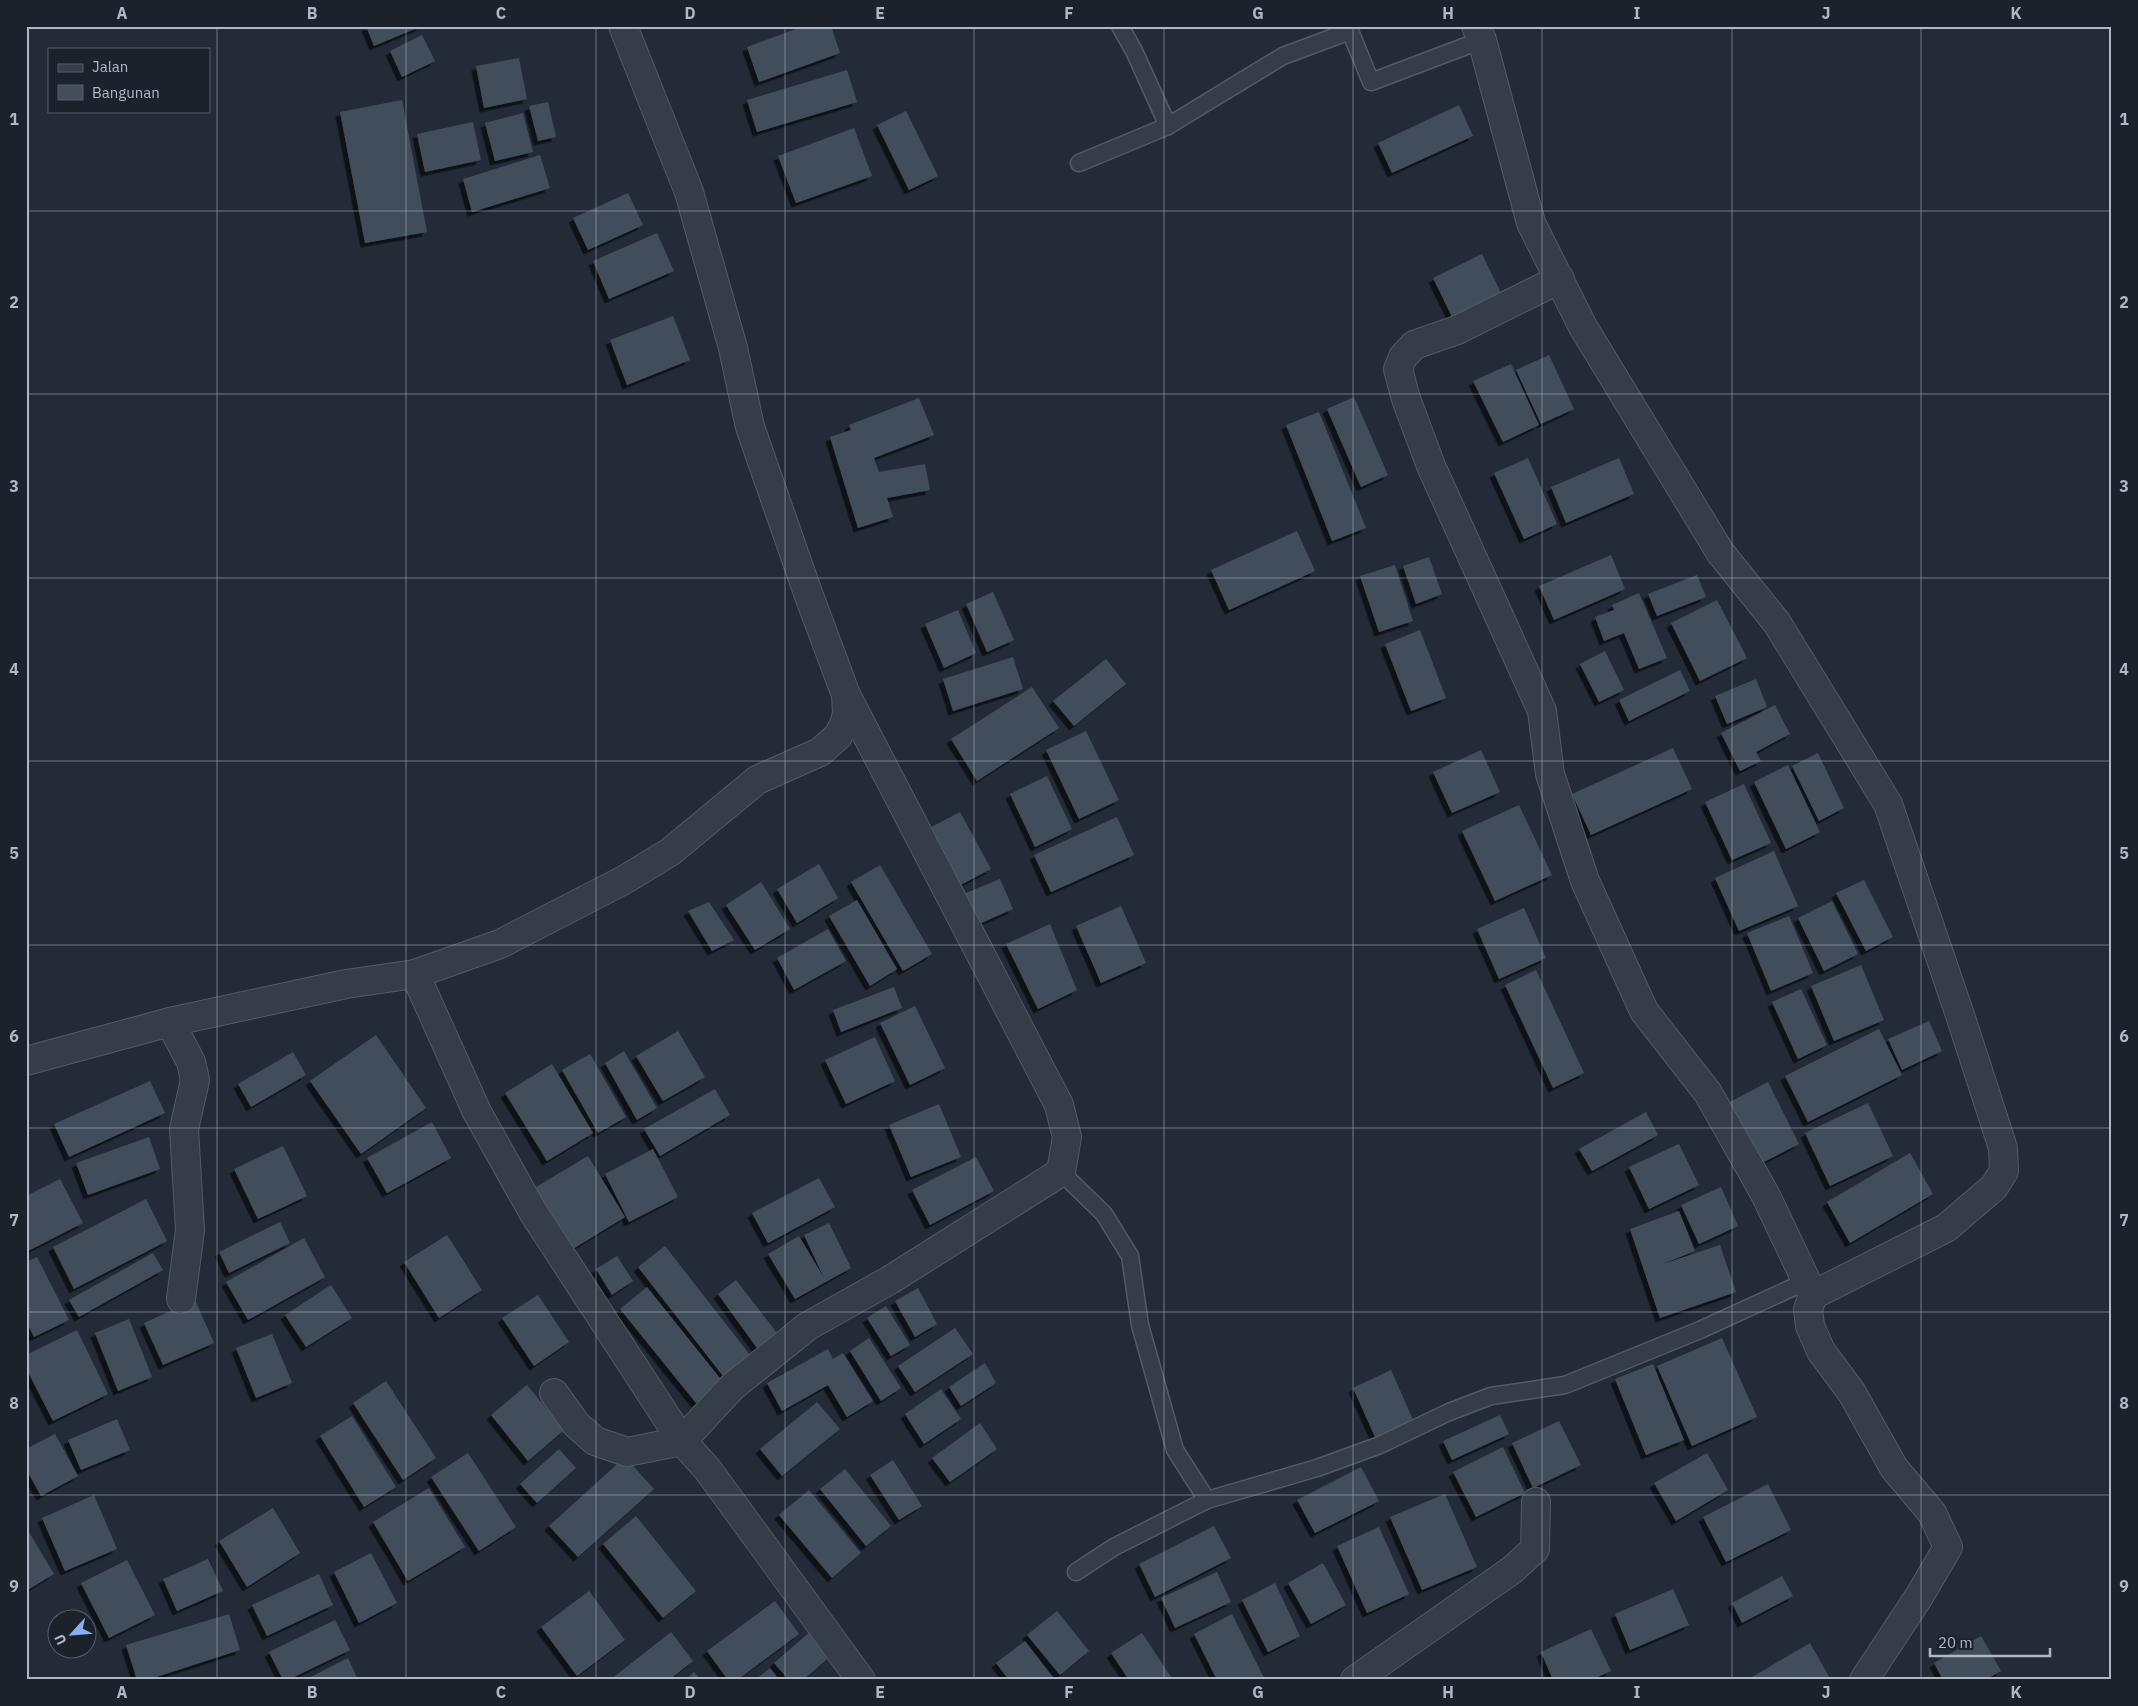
<svg xmlns="http://www.w3.org/2000/svg" width="2138" height="1706" viewBox="0 0 2138 1706" font-family="'IBM Plex Sans',sans-serif">
<defs>
<filter id="shadow"><feDropShadow dx="-4.5" dy="4.5" stdDeviation="0" flood-color="#0009"/></filter>
</defs>
<rect width="100%" height="100%" fill="#222b37"/>
<g fill="#434e5c" filter="url(#shadow)">
<polygon points="366,26 422,26 374,46"/>
<polygon points="804,26 831,26 840,53 759,82 747,47"/>
<polygon points="422,35 435,61 402,77 390,51"/>
<polygon points="519,58 527,99 484,108 476,66"/>
<polygon points="847,70 857,102 757,132 747,100"/>
<polygon points="402,100 427,232 365,243 340,112"/>
<polygon points="548,102 556,137 538,141 529,106"/>
<polygon points="1459,105 1473,136 1392,173 1378,143"/>
<polygon points="906,111 938,176 909,190 877,125"/>
<polygon points="523,113 533,152 495,161 485,123"/>
<polygon points="473,122 481,160 425,172 417,134"/>
<polygon points="854,128 872,176 796,203 778,156"/>
<polygon points="540,155 550,188 472,212 463,179"/>
<polygon points="628,193 643,225 588,250 573,218"/>
<polygon points="657,233 674,271 609,299 593,261"/>
<polygon points="1482,254 1506,303 1457,327 1433,278"/>
<polygon points="673,316 690,360 627,385 610,340"/>
<polygon points="1549,355 1574,409 1541,424 1516,370"/>
<polygon points="1511,364 1539,425 1503,442 1473,381"/>
<polygon points="1354,397 1388,475 1361,487 1327,409"/>
<polygon points="919,398 934,435 874,458 879,472 925,464 930,490 887,498 893,517 858,528 830,437 851,430 849,425"/>
<polygon points="1319,412 1366,528 1332,541 1286,425"/>
<polygon points="1528,458 1557,524 1524,539 1494,473"/>
<polygon points="1619,458 1634,494 1566,523 1551,487"/>
<polygon points="1297,531 1315,571 1229,610 1211,570"/>
<polygon points="1611,555 1625,589 1554,620 1539,586"/>
<polygon points="1429,557 1442,594 1416,604 1403,566"/>
<polygon points="1395,565 1413,621 1379,632 1360,576"/>
<polygon points="1697,575 1706,597 1657,616 1648,594"/>
<polygon points="993,592 1014,640 987,652 966,604"/>
<polygon points="1639,593 1667,658 1639,669 1624,633 1604,641 1595,617 1614,610 1612,605"/>
<polygon points="1717,600 1747,658 1700,681 1671,623"/>
<polygon points="958,610 976,653 944,668 925,624"/>
<polygon points="1420,630 1446,698 1411,711 1385,644"/>
<polygon points="1605,651 1624,690 1599,702 1580,664"/>
<polygon points="1013,657 1023,689 953,711 943,679"/>
<polygon points="1106,659 1126,684 1074,726 1053,701"/>
<polygon points="1680,670 1690,691 1629,721 1619,700"/>
<polygon points="1756,679 1767,707 1727,724 1715,696"/>
<polygon points="1032,687 1059,728 977,781 951,739"/>
<polygon points="1775,705 1790,734 1756,752 1761,761 1740,771 1721,733"/>
<polygon points="1086,731 1119,800 1079,819 1046,750"/>
<polygon points="1673,748 1692,789 1591,835 1572,794"/>
<polygon points="1481,750 1500,792 1452,813 1433,772"/>
<polygon points="1818,753 1844,808 1819,821 1792,766"/>
<polygon points="1788,765 1820,832 1786,849 1754,782"/>
<polygon points="1047,776 1072,829 1035,847 1010,794"/>
<polygon points="1744,784 1771,843 1732,860 1705,802"/>
<polygon points="1519,805 1552,875 1495,901 1462,831"/>
<polygon points="960,812 991,869 951,890 922,832"/>
<polygon points="1117,817 1134,855 1051,892 1034,855"/>
<polygon points="1774,851 1798,906 1739,931 1715,878"/>
<polygon points="819,864 838,898 797,923 777,889"/>
<polygon points="880,865 932,954 903,971 851,882"/>
<polygon points="1000,879 1013,909 970,928 956,897"/>
<polygon points="1864,880 1893,937 1866,951 1836,893"/>
<polygon points="761,882 790,929 755,950 726,905"/>
<polygon points="857,900 897,969 870,986 829,916"/>
<polygon points="1832,901 1858,954 1824,971 1798,918"/>
<polygon points="709,902 734,940 712,951 688,911"/>
<polygon points="1121,906 1146,963 1101,983 1076,926"/>
<polygon points="1524,908 1546,958 1499,979 1477,929"/>
<polygon points="1789,916 1813,973 1771,991 1747,933"/>
<polygon points="1050,924 1077,990 1038,1009 1006,944"/>
<polygon points="828,929 846,961 794,990 777,958"/>
<polygon points="1861,965 1884,1020 1834,1041 1811,986"/>
<polygon points="1536,970 1584,1073 1553,1088 1505,985"/>
<polygon points="894,987 902,1008 841,1032 833,1010"/>
<polygon points="1801,989 1827,1045 1798,1059 1772,1002"/>
<polygon points="915,1006 945,1068 910,1085 880,1023"/>
<polygon points="1929,1021 1942,1051 1902,1070 1888,1039"/>
<polygon points="1879,1029 1902,1075 1808,1122 1785,1076"/>
<polygon points="678,1031 705,1077 663,1101 636,1056"/>
<polygon points="376,1035 426,1108 361,1154 310,1081"/>
<polygon points="875,1037 895,1081 846,1104 825,1060"/>
<polygon points="624,1051 657,1108 637,1120 605,1063"/>
<polygon points="293,1052 306,1075 251,1107 238,1084"/>
<polygon points="590,1054 626,1117 598,1133 562,1070"/>
<polygon points="552,1064 593,1133 547,1161 505,1093"/>
<polygon points="150,1081 165,1113 69,1157 54,1124"/>
<polygon points="1768,1082 1799,1144 1760,1164 1728,1103"/>
<polygon points="715,1089 730,1115 660,1156 644,1129"/>
<polygon points="1868,1103 1893,1156 1830,1186 1805,1133"/>
<polygon points="939,1104 961,1157 911,1177 889,1125"/>
<polygon points="1646,1112 1658,1135 1592,1171 1579,1149"/>
<polygon points="432,1122 451,1158 387,1193 367,1158"/>
<polygon points="149,1137 160,1169 88,1195 76,1163"/>
<polygon points="1679,1144 1699,1185 1649,1209 1629,1167"/>
<polygon points="283,1146 307,1196 258,1219 234,1169"/>
<polygon points="653,1149 678,1197 629,1222 605,1174"/>
<polygon points="1910,1153 1933,1194 1850,1243 1827,1202"/>
<polygon points="588,1156 625,1217 568,1252 531,1190"/>
<polygon points="976,1157 994,1191 930,1225 912,1190"/>
<polygon points="819,1178 835,1207 768,1243 752,1213"/>
<polygon points="60,1179 83,1223 26,1252 26,1196"/>
<polygon points="1721,1187 1738,1226 1699,1244 1681,1205"/>
<polygon points="146,1199 167,1241 74,1289 53,1247"/>
<polygon points="1679,1211 1695,1251 1660,1265 1720,1245 1736,1292 1660,1318 1630,1229"/>
<polygon points="280,1222 290,1243 229,1273 219,1252"/>
<polygon points="829,1223 851,1268 795,1299 768,1254 799,1236 824,1278 804,1235"/>
<polygon points="447,1235 482,1290 439,1318 404,1262"/>
<polygon points="304,1238 325,1277 248,1320 226,1282"/>
<polygon points="665,1246 750,1355 723,1376 638,1267"/>
<polygon points="153,1253 163,1270 79,1317 69,1300"/>
<polygon points="617,1256 633,1281 612,1295 596,1269"/>
<polygon points="37,1257 69,1320 34,1337 26,1321 26,1262"/>
<polygon points="736,1280 777,1333 757,1348 718,1294"/>
<polygon points="331,1285 352,1318 306,1347 285,1315"/>
<polygon points="647,1287 723,1382 696,1403 620,1309"/>
<polygon points="918,1288 937,1324 915,1337 895,1301"/>
<polygon points="538,1295 569,1342 534,1366 502,1318"/>
<polygon points="195,1300 214,1343 163,1365 144,1323"/>
<polygon points="886,1306 910,1345 891,1356 867,1318"/>
<polygon points="129,1319 152,1377 118,1391 95,1333"/>
<polygon points="955,1328 973,1354 915,1392 898,1366"/>
<polygon points="77,1330 108,1394 53,1421 26,1368 26,1355"/>
<polygon points="272,1334 292,1383 256,1398 236,1348"/>
<polygon points="869,1338 901,1388 881,1401 850,1351"/>
<polygon points="1722,1338 1757,1417 1692,1446 1657,1366"/>
<polygon points="828,1349 833,1359 843,1353 873,1401 847,1417 828,1385 782,1411 767,1383"/>
<polygon points="985,1363 996,1383 961,1406 949,1387"/>
<polygon points="1653,1364 1684,1440 1646,1455 1615,1379"/>
<polygon points="1391,1370 1414,1422 1376,1439 1353,1388"/>
<polygon points="386,1381 436,1458 403,1480 353,1403"/>
<polygon points="527,1385 564,1430 528,1461 491,1415"/>
<polygon points="941,1389 961,1419 924,1444 905,1414"/>
<polygon points="817,1402 840,1429 782,1476 760,1449"/>
<polygon points="1500,1415 1509,1434 1452,1460 1443,1441"/>
<polygon points="352,1416 396,1487 364,1507 320,1436"/>
<polygon points="117,1419 130,1450 81,1470 68,1440"/>
<polygon points="1559,1421 1581,1465 1533,1488 1512,1443"/>
<polygon points="980,1423 997,1449 950,1482 932,1458"/>
<polygon points="55,1434 78,1476 41,1496 26,1469 26,1449"/>
<polygon points="1503,1447 1525,1493 1476,1517 1453,1472"/>
<polygon points="559,1449 576,1468 537,1503 520,1484"/>
<polygon points="468,1453 516,1527 479,1551 431,1477"/>
<polygon points="1707,1453 1728,1490 1676,1521 1654,1483"/>
<polygon points="625,1457 654,1489 578,1557 549,1526"/>
<polygon points="893,1460 922,1506 899,1520 870,1475"/>
<polygon points="1361,1467 1379,1501 1315,1533 1297,1500"/>
<polygon points="845,1469 891,1526 866,1546 820,1489"/>
<polygon points="1768,1484 1791,1530 1726,1562 1703,1517"/>
<polygon points="429,1488 465,1547 408,1581 373,1522"/>
<polygon points="809,1490 861,1553 832,1578 779,1515"/>
<polygon points="1445,1494 1477,1567 1422,1590 1390,1517"/>
<polygon points="94,1495 117,1549 65,1571 42,1518"/>
<polygon points="273,1508 300,1553 247,1587 219,1541"/>
<polygon points="636,1516 696,1591 663,1618 603,1544"/>
<polygon points="1214,1526 1231,1558 1155,1597 1139,1564"/>
<polygon points="26,1527 54,1574 26,1591"/>
<polygon points="1379,1527 1409,1594 1367,1613 1337,1546"/>
<polygon points="371,1553 397,1603 359,1623 334,1572"/>
<polygon points="208,1559 223,1591 177,1611 163,1579"/>
<polygon points="127,1560 155,1615 109,1638 81,1583"/>
<polygon points="1323,1563 1346,1605 1311,1624 1288,1583"/>
<polygon points="1217,1572 1231,1602 1175,1628 1161,1598"/>
<polygon points="319,1574 333,1605 267,1636 252,1605"/>
<polygon points="1782,1576 1793,1596 1742,1623 1732,1603"/>
<polygon points="1275,1583 1300,1636 1268,1652 1242,1600"/>
<polygon points="1673,1589 1689,1625 1630,1650 1615,1614"/>
<polygon points="589,1591 625,1640 577,1676 541,1627"/>
<polygon points="775,1601 799,1634 737,1680 728,1680 707,1651"/>
<polygon points="1057,1611 1089,1651 1060,1675 1027,1635"/>
<polygon points="229,1614 240,1650 147,1680 137,1680 126,1645"/>
<polygon points="1232,1614 1265,1680 1217,1680 1194,1634"/>
<polygon points="335,1620 350,1650 288,1680 283,1680 269,1652"/>
<polygon points="1591,1629 1611,1671 1591,1680 1553,1680 1541,1652"/>
<polygon points="811,1631 832,1655 803,1680 789,1680 774,1663"/>
<polygon points="671,1632 693,1661 669,1680 610,1680"/>
<polygon points="1142,1633 1173,1680 1129,1680 1111,1653"/>
<polygon points="1981,1636 2001,1671 1985,1680 1943,1680 1934,1663"/>
<polygon points="1025,1641 1055,1680 1009,1680 996,1663"/>
<polygon points="1810,1643 1831,1680 1747,1680"/>
<polygon points="348,1658 358,1680 305,1680"/>
<polygon points="770,1668 779,1680 755,1680"/>
<polygon points="694,1672 701,1680 685,1680"/>
</g>
<g fill="none" stroke-linecap="round" stroke-linejoin="round">
<g stroke="#535b65" stroke-width="19">
<g id="service">
<polyline points="1120,26 1134,51 1168,126"/>
<polyline points="1079,163 1168,126 1283,56 1350,31 1371,82 1482,40"/>
<polyline points="1061,1172 1104,1214 1130,1256 1140,1325 1175,1450 1207,1500"/>
<polyline points="1076,1572 1114,1547 1207,1500 1317,1468 1380,1445 1449,1412 1491,1396 1565,1385 1700,1330 1807,1281"/>
</g>
</g>
<g stroke="#535b65" stroke-width="30">
<g id="minor">
<polyline points="1476,26 1482,40 1531,223 1583,327 1720,552 1777,623 1888,804 1960,1015 2003,1148 2004,1171 1994,1187 1946,1228 1813,1295 1808,1309 1810,1326 1821,1351 1852,1393 1894,1468 1932,1513 1948,1547 1920,1595 1864,1680"/>
<polyline points="1560,279 1457,330 1414,345 1403,357 1398,369 1406,399 1431,466 1542,711 1550,774 1585,881 1644,1011 1708,1093 1766,1196 1813,1295"/>
<polyline points="415,974 477,1112 533,1212 682,1441 708,1470 861,1680"/>
<polyline points="170,1022 191,1062 195,1080 184,1129 190,1230 181,1299"/>
<polyline points="26,1061 170,1022 346,984 415,974 500,944 624,880 670,852 757,780 820,752 838,736 845,722 847,713 846,695 808,593 750,427 733,348 689,192 623,26"/>
<polyline points="554,1393 576,1424 595,1441 627,1452 682,1441 732,1387 808,1326 890,1280 1061,1172 1067,1137 1059,1105 846,695"/>
<polyline points="1355,1680 1512,1570 1535,1549 1536,1502"/>
</g>
</g>
<use href="#service" stroke="#353d48" stroke-width="16"/>
<use href="#minor" stroke="#353d48" stroke-width="28"/>
</g>
<path fill="none" stroke="#b0b8c4" stroke-width="1" stroke-opacity="0.55" d="M217 26V1680M406 26V1680M596 26V1680M785 26V1680M974 26V1680M1164 26V1680M1353 26V1680M1542 26V1680M1732 26V1680M1921 26V1680M26 211H2112M26 394H2112M26 578H2112M26 761H2112M26 945H2112M26 1128H2112M26 1312H2112M26 1495H2112"/>
<rect width="2138" height="1706" fill="none" stroke="#1b222c" stroke-width="55"/>
<rect x="48" y="48" width="162" height="65" fill="#1b222c" stroke="#575e69"/>
<rect x="58" y="64" width="25" height="8" fill="#353d48" stroke="#575e69"/>
<text x="92" y="72" font-size="15" fill="#b0b8c4">Jalan</text>
<rect x="58" y="85" width="25" height="15" fill="#434e5c" stroke="#575e69"/>
<text x="92" y="98" font-size="15" fill="#b0b8c4">Bangunan</text>
<g transform="translate(72 1634) rotate(244)"><circle r="24" fill="#1b222c" stroke="#575e69"/>
<path d="M0-4L9 19L0 12L-9 19Z" fill="#88b0f1"/>
<text y="-8" font-size="14" font-weight="bold" text-anchor="middle" fill="#b0b8c4">U</text>
</g>
<path d="M1930 1648v8h120v-8" fill="none" stroke="#b0b8c4" stroke-width="2.5"/>
<text x="1938" y="1648" font-size="15" fill="#b0b8c4" stroke="#1b222c" stroke-width="4" paint-order="stroke">20 m</text>
<rect x="28" y="28" width="2082" height="1650" fill="none" stroke="#b0b8c4" stroke-width="2"/>
<g font-size="16" text-anchor="middle" font-weight="bold" fill="#b0b8c4">
<text x="122" y="19">A</text>
<text x="312" y="19">B</text>
<text x="501" y="19">C</text>
<text x="690" y="19">D</text>
<text x="880" y="19">E</text>
<text x="1069" y="19">F</text>
<text x="1258" y="19">G</text>
<text x="1448" y="19">H</text>
<text x="1637" y="19">I</text>
<text x="1826" y="19">J</text>
<text x="2016" y="19">K</text>
<text x="14" y="125">1</text>
<text x="2124" y="125">1</text>
<text x="14" y="308">2</text>
<text x="2124" y="308">2</text>
<text x="14" y="492">3</text>
<text x="2124" y="492">3</text>
<text x="14" y="675">4</text>
<text x="2124" y="675">4</text>
<text x="14" y="859">5</text>
<text x="2124" y="859">5</text>
<text x="14" y="1042">6</text>
<text x="2124" y="1042">6</text>
<text x="14" y="1226">7</text>
<text x="2124" y="1226">7</text>
<text x="14" y="1409">8</text>
<text x="2124" y="1409">8</text>
<text x="14" y="1592">9</text>
<text x="2124" y="1592">9</text>
<text x="122" y="1698">A</text>
<text x="312" y="1698">B</text>
<text x="501" y="1698">C</text>
<text x="690" y="1698">D</text>
<text x="880" y="1698">E</text>
<text x="1069" y="1698">F</text>
<text x="1258" y="1698">G</text>
<text x="1448" y="1698">H</text>
<text x="1637" y="1698">I</text>
<text x="1826" y="1698">J</text>
<text x="2016" y="1698">K</text>
</g>
</svg>
